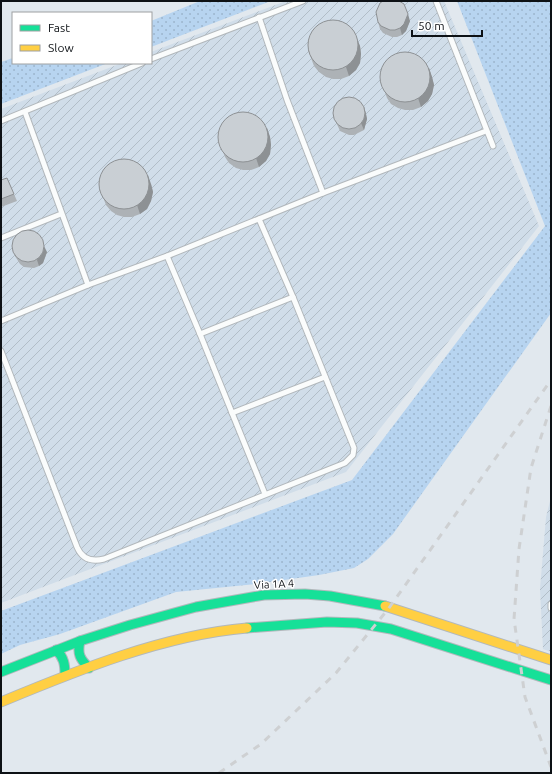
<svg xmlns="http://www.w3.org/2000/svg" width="552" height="774" viewBox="0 0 552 774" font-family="Ubuntu,sans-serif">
<defs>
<pattern id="industrial-furrows" width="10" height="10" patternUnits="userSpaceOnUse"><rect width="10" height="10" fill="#d0dde9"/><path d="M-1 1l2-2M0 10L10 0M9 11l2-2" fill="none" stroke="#b1bdc7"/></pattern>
<pattern id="grass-dots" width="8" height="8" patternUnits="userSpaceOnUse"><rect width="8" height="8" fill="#b7d4f0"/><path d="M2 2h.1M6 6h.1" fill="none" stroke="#9cb5cd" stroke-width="1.8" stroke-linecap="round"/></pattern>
</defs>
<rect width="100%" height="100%" fill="#e1e8ee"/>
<g fill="url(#industrial-furrows)">
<polygon points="286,1 444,1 539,226 346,472 1,603 1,109 122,63 151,63 151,52"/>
<polygon points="551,497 551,652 543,649 540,589 546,517"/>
</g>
<g fill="url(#grass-dots)">
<polygon points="200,1 271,1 151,47 151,21"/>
<polygon points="457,1 551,1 551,313 393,534 368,559 354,568 319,575 256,584 176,592 60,634 20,645 1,654 1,611 352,480 545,226"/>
<polygon points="13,58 13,63 108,63 1,104 1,62"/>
</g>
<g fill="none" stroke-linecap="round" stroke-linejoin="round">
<g stroke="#b2b8bc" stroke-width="7">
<g id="lane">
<polyline points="436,1 493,146"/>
<polyline points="259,17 287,100 323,193"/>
<polyline points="151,59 303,1"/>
<polyline points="25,112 88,285"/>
<polyline points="1,121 142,63"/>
<polyline points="1,238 61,214"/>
<polyline points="167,256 200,334 265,494"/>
<polyline points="1,321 88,285 167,256 323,193 486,131"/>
<polyline points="200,334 293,297"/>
<path d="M1 351 77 547C82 559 92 562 104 559L345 463 353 455 354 448 293 297 259 219"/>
<polyline points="232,413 325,377"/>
<polyline points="551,604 551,608"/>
</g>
</g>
<g stroke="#b2b8bc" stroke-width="11">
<g id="fast">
<polyline points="247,628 327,622 357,623 391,629 551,680"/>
<path d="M80 641C77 654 80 659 89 668"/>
<path d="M56 650C64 657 65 665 65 675"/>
<polyline points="1,672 80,641 130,625 196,607 264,595 305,594 330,596 385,606"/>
</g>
</g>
<g stroke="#b2b8bc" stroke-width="11">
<g id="slow">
<polyline points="385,606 551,660"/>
<path d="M1 702C78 670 164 635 247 628"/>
</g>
</g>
<use href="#lane" stroke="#fafcfc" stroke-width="5"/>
<use href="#fast" stroke="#16e098" stroke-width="9"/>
<use href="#slow" stroke="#ffcf43" stroke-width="9"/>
<g stroke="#ced0d2" stroke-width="3" stroke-dasharray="7 7" stroke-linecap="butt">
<polyline points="551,406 531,468 519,549 514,619 525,697 551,767"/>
<polyline points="219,773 261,744 336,673 389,608 551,380"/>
</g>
</g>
<g fill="#adb2b6">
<polygon points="410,21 406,31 402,35 397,37 392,37 383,33 380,29 378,22"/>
<polygon points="356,37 360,46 361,54 360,63 356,70 349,76 341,79 333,79 326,77 319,72 314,66 308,50"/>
<polygon points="429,68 432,77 434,85 432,94 428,101 421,107 413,110 405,110 398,108 391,104 387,98 381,81"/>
<polygon points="364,107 366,114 367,119 364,130 354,135 349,135 340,131 336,122 333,116"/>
<polygon points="267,128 270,137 271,145 270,154 266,161 259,167 251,170 243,170 236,168 229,163 225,157 219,141"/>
<polygon points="7,178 17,201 1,207 1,180"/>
<polygon points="151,184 153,192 151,201 147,209 140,214 132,217 124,217 117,215 111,211 106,205 100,189"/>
<polygon points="12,249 47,252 43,263 39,266 34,268 24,267 20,264 15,256"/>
</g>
<g fill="#8d9194">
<polygon points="408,14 410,21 406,31 402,35 400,28"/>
<polygon points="356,37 360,46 361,54 360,63 356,70 349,76 346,67"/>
<polygon points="429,68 432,77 434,85 432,94 428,101 421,107 418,98"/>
<polygon points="364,107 366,114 367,119 364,130 361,123"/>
<polygon points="267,128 270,137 271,145 270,154 266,161 259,167 256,158"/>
<polygon points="148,175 151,184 153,192 151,201 147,209 140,214 137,205"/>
<polygon points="44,246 47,252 43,263 39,266 37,260"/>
</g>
<g fill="#c9cfd4" stroke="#8d9194">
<polygon points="383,1 399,1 404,4 408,14 404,24 400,28 395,30 390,30 381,26 378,22 376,12 380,3"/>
<circle cx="333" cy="45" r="25"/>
<circle cx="405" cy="77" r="25"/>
<circle cx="349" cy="113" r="16"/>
<circle cx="243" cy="137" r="25"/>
<circle cx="124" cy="184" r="25"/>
<polygon points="7,178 14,194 1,199 1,180"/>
<circle cx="28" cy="246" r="16"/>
</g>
<g text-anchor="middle" stroke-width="3" stroke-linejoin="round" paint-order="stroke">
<g font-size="11" fill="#0d1115" stroke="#fff">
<text transform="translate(274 584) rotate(-3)" y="4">Via 1A 4</text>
</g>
</g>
<rect width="552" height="774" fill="none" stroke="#0d1115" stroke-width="4"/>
<rect x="12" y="12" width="140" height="52" fill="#ffffff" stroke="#9ea0a1"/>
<rect x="20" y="25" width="20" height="6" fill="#16e098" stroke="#9ea0a1"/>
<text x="48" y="32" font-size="12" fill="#0d1115">Fast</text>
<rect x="20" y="45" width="20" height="6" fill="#ffcf43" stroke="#9ea0a1"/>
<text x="48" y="52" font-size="12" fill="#0d1115">Slow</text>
<path d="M412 30v6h70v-6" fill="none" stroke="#0d1115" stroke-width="2"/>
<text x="418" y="30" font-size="12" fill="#0d1115" stroke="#ffffff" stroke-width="3" paint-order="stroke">50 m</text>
</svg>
